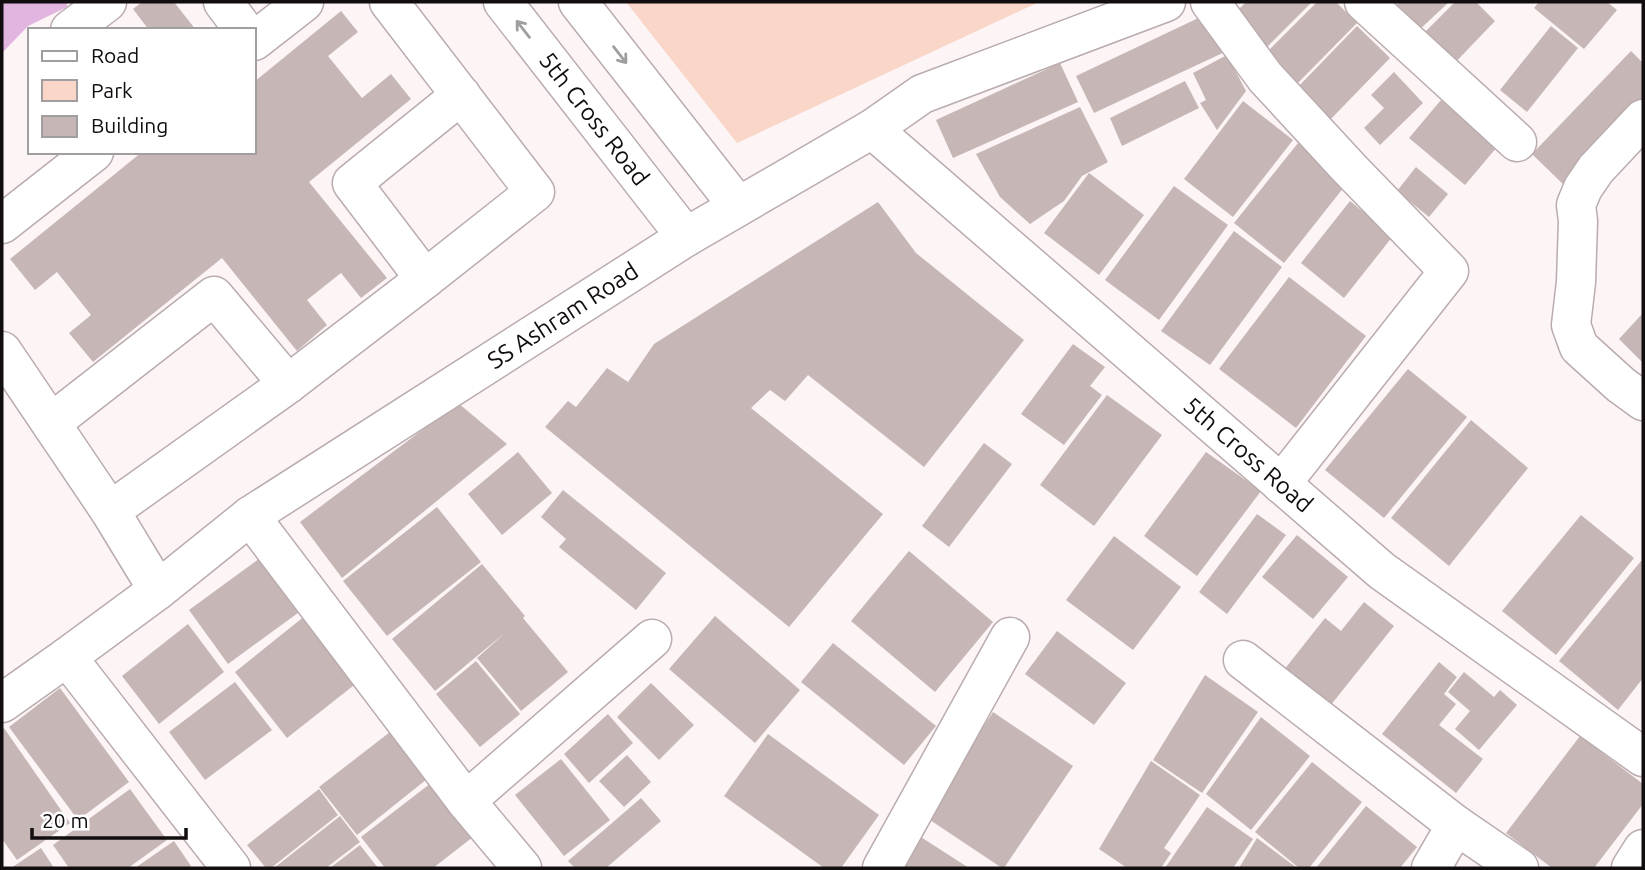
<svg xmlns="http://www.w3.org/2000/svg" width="1645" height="870" viewBox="0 0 1645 870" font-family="Ubuntu,sans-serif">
<rect width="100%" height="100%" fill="#fdf4f6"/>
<polygon fill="#f9d6c7" points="626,2 1039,2 737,143"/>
<polygon fill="#e2b4e0" points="2,2 67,2 67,7 28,26 3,52 2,52"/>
<g fill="#c6b7b6">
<polygon points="142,2 174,2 196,30 149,30 133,9"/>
<polygon points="1246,2 1312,2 1264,50 1231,17"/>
<polygon points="1317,2 1336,2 1357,23 1293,88 1262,57"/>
<polygon points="1400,2 1449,2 1417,32 1393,8"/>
<polygon points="1455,2 1476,2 1495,21 1448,70 1417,40"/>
<polygon points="1539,2 1607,2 1617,10 1584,49 1534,8"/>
<polygon points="341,11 358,32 328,56 362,98 391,74 411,99 309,182 387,278 361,298 341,273 307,300 327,325 297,351 222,258 93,362 69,333 91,315 57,272 35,290 10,259 142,152 254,152 254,82"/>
<polygon points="1209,13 1227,51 1094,113 1076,76"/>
<polygon points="1357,26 1390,58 1329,121 1296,89"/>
<polygon points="1551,26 1578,48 1527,112 1500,90"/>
<polygon points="1631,51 1643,63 1643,110 1567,188 1532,154"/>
<polygon points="1227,55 1246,91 1217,130 1200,103 1206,100 1193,73"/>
<polygon points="1060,63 1078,102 953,158 936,120"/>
<polygon points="1394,72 1423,103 1380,145 1364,128 1384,108 1371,95"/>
<polygon points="1185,81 1199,108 1122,146 1110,118"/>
<polygon points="1441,100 1497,147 1465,185 1409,138"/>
<polygon points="1243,101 1293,140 1233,217 1184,179"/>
<polygon points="1080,107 1108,162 1082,176 1064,201 1030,224 1000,197 976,154"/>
<polygon points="1298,143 1348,182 1284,263 1234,223"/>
<polygon points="1416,167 1448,194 1429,217 1397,191"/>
<polygon points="1089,173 1144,215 1099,275 1044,233"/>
<polygon points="1174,186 1228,225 1159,320 1105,280"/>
<polygon points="1350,201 1393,236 1344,298 1301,263"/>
<polygon points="878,202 916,253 1024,340 924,467 808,375 785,401 770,390 751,408 883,514 789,627 545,427 568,401 576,407 607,368 628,382 654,344"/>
<polygon points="1234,231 1282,267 1210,365 1161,331"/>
<polygon points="1289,277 1366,336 1296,428 1219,369"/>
<polygon points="1643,313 1643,363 1619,339"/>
<polygon points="1073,344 1105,367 1090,386 1102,395 1064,445 1021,414"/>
<polygon points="1408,369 1467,417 1384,518 1325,470"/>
<polygon points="1107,395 1162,435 1094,526 1040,485"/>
<polygon points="458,403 507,444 342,578 300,522"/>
<polygon points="1471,420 1528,468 1449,566 1391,518"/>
<polygon points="984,443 1012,464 949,547 922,526"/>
<polygon points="518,452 552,493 502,535 468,494"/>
<polygon points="1206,452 1261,491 1197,576 1144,536"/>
<polygon points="563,490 666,573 636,610 559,547 566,539 541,517"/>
<polygon points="437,507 481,562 387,636 343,581"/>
<polygon points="1257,514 1286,535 1227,614 1199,592"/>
<polygon points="1581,515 1634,558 1556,655 1502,611"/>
<polygon points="1297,535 1348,577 1313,619 1262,577"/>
<polygon points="1114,536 1181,587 1133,650 1066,600"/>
<polygon points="909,551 993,622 935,692 851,621"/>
<polygon points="263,556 302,610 228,664 189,610"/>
<polygon points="1641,561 1643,562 1643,678 1618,710 1559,661"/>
<polygon points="482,564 525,616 523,618 568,672 521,711 477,658 506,632 435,691 392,639"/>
<polygon points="1364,602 1394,626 1322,716 1276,680 1325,618 1341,631"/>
<polygon points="306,615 358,682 287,738 235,672"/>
<polygon points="715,616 800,690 755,743 669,669"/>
<polygon points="188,624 224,672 159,724 122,676"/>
<polygon points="1057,631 1126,683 1094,725 1025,674"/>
<polygon points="833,643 936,726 904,765 801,682"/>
<polygon points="476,661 520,714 480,747 436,694"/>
<polygon points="1439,662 1457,677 1444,694 1456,704 1439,725 1483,759 1456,793 1382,734"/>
<polygon points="1464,672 1494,697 1500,690 1517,705 1479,750 1455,729 1470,711 1448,692"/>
<polygon points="1205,675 1258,712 1202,793 1153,760"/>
<polygon points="235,682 272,730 205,780 169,732"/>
<polygon points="651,683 694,725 659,760 617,717"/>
<polygon points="60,688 129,782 78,820 9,727"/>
<polygon points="993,712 1073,766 1004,868 1002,868 924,816"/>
<polygon points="608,714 633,743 589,783 564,754"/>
<polygon points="1261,717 1310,756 1251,830 1206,794"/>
<polygon points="4,728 70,823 17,860 2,839 2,730"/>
<polygon points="390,732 427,779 357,835 319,787"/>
<polygon points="768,734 879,815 841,868 824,868 724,796"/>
<polygon points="1580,736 1643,784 1643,804 1594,868 1552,868 1506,833"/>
<polygon points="627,755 651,782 624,807 599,781"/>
<polygon points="561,759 610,820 564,856 515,795"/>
<polygon points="1151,761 1200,795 1164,848 1171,853 1161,868 1127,868 1099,849"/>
<polygon points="1312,762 1362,802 1309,868 1299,868 1255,832"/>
<polygon points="431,783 473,837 433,868 385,868 361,837"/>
<polygon points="130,789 167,840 128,868 69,868 53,845"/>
<polygon points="319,789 338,815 271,868 266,868 247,845"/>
<polygon points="641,798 661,821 606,868 575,868 568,861"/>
<polygon points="1366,806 1417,847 1400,868 1316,868"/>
<polygon points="1207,807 1253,839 1233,868 1165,868"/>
<polygon points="340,816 360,842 326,868 274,868"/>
<polygon points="913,832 969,868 889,868"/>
<polygon points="1257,838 1297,868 1239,868"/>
<polygon points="174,841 191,866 188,868 135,868"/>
<polygon points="360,845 378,868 330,868"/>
<polygon points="41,848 54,868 11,868"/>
</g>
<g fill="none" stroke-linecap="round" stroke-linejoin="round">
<g stroke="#baacae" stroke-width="41">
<g id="minor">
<polyline points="223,2 244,30"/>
<polyline points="503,2 686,237"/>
<polyline points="578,2 738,206"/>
<polyline points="1210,2 1265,77 1349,168 1449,271 1281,484"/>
<polyline points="1364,2 1517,142"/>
<polyline points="70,30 107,2"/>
<polyline points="254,41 304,2"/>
<polyline points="1643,119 1596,169 1583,188 1576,205 1578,221 1576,282 1571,325 1579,347 1621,385 1643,401"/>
<polyline points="872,129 1382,571 1643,757"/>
<polyline points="2,224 94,152"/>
<polyline points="425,279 352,183 461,95"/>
<polyline points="2,351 110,511 158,590"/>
<polyline points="51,423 214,296 288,384"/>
<polyline points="110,511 288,384 425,279 535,192 389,2"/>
<polyline points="250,516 466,801 522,868"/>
<polyline points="67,657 231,868"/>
<polyline points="1243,660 1456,825 1519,868"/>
<polyline points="2,703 67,657 158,590 250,516 686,237 872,129 922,94 1166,2"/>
<polyline points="466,801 652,639"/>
<polyline points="882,868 1010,637"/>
<polyline points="1431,868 1456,825"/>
<polyline points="1631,868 1643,849"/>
</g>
</g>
<use href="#minor" stroke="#fff" stroke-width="38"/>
</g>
<defs><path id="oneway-shaft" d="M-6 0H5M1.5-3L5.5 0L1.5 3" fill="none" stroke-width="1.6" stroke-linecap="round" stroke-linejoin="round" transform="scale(1.75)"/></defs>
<g stroke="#a09e9f">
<use href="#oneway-shaft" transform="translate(523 29) rotate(-128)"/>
<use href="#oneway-shaft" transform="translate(620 55) rotate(52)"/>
</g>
<g text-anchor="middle" stroke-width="6" stroke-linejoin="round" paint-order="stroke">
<g font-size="24" fill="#120d0e" stroke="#fff">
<text transform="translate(594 119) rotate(52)" y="8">5th Cross Road</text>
<text transform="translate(563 316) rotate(-33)" y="8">SS Ashram Road</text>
<text transform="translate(1248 455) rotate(41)" y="8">5th Cross Road</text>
</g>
</g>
<rect width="1645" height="870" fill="none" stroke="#120d0e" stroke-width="7"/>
<rect x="28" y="28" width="228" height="126" fill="#ffffff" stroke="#a09e9f" stroke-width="2"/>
<rect x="42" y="51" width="35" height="10" fill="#ffffff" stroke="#a09e9f" stroke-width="2"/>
<text x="91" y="63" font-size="21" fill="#120d0e">Road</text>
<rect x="42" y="80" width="35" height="21" fill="#f9d6c7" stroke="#a09e9f" stroke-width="2"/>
<text x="91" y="98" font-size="21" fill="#120d0e">Park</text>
<rect x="42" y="116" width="35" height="21" fill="#c6b7b6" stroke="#a09e9f" stroke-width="2"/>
<text x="91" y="133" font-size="21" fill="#120d0e">Building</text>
<path d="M32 828v10h154v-10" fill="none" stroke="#120d0e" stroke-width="3.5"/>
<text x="42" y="828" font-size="21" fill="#120d0e" stroke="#ffffff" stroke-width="5" paint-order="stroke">20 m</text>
</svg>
